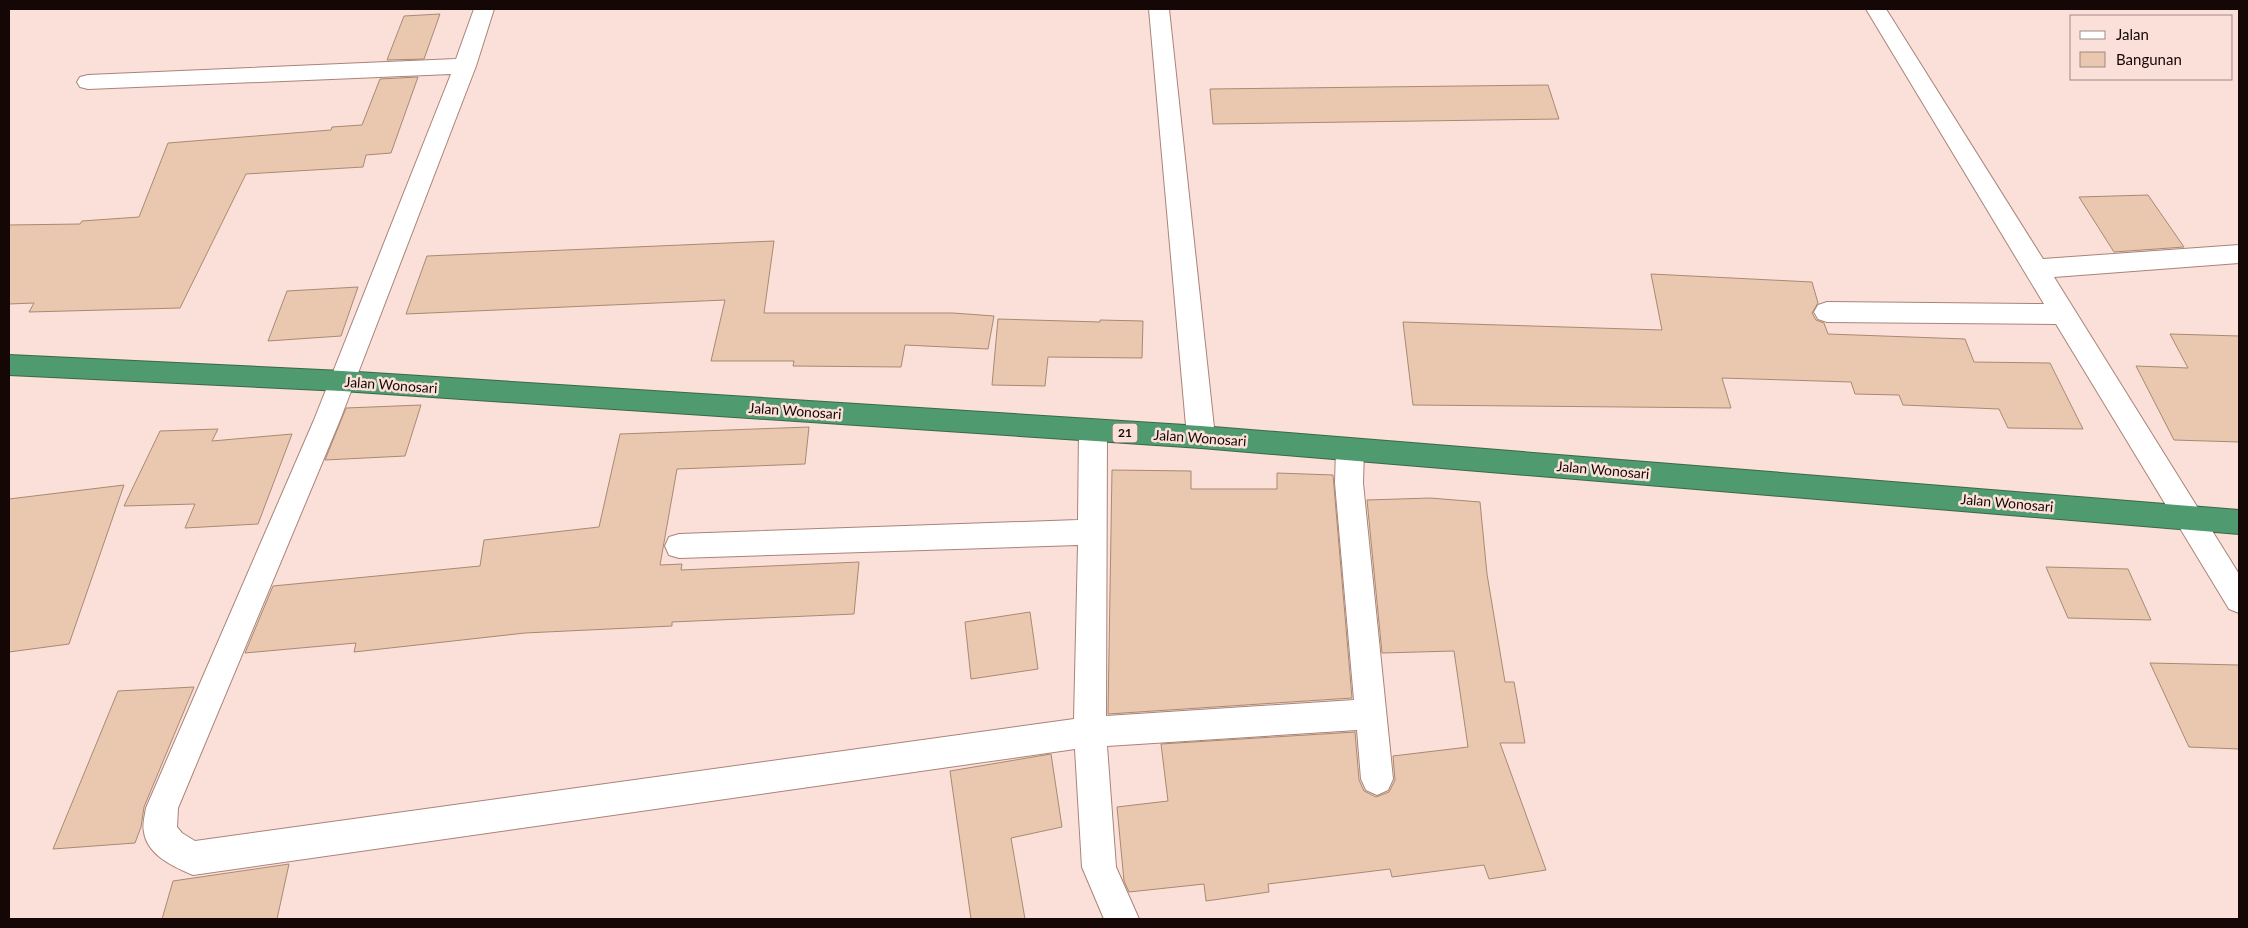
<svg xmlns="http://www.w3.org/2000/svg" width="2248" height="928" viewBox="0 0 2248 928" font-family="Lato,sans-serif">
<rect width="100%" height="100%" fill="#fae0d8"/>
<g fill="#eac8b0" stroke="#a98972">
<polygon points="440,14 424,59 387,60 404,16"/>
<polygon points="418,77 391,153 366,155 363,167 246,174 180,308 29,312 34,303 9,304 9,225 80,224 82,221 139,217 168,143 331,130 332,127 362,125 380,79"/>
<polygon points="1548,85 1559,119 1213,124 1210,89"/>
<polygon points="2148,195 2184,247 2114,252 2079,197"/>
<polygon points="774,241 764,313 953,313 994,316 988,349 905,345 901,367 793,366 794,361 711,361 725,300 406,314 427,256"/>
<polygon points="1651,274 1812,282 1818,303 1812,313 1816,320 1824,323 1828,334 1965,339 1974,362 2050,363 2083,429 2008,428 1999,409 1903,405 1899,395 1855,394 1851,382 1722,378 1731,408 1413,405 1403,322 1662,330"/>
<polygon points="358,287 341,336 268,341 287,291"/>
<polygon points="998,319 1100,322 1100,320 1143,321 1142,358 1048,357 1045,386 992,385"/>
<polygon points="2170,334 2239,336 2239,442 2174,440 2136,366 2188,368"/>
<polygon points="421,405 405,456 325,460 346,408"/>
<polygon points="809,427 805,464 677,469 660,565 682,564 681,570 859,562 854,614 672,622 672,626 525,633 354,652 356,643 245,653 273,586 480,566 484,540 599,527 620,434"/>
<polygon points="218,429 212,441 292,434 258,524 185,528 195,504 124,506 160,431"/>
<polygon points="1112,470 1191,471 1191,489 1277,489 1277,473 1333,475 1352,698 1108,714"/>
<polygon points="124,485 69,644 9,652 9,499"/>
<polygon points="1430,498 1480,502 1487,574 1505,682 1514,682 1525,743 1500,743 1546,870 1489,879 1484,865 1392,877 1390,869 1268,884 1269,892 1206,901 1204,884 1129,892 1124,881 1117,807 1168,801 1161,744 1355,732 1359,780 1364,791 1376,797 1389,792 1395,780 1393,756 1468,747 1454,651 1382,653 1367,500"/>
<polygon points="2046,567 2128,569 2151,620 2068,618"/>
<polygon points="1030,612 1038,669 971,679 965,622"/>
<polygon points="2150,663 2239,665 2239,749 2189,747"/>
<polygon points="194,687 144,807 141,827 135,843 53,849 118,691"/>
<polygon points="1051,754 1062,827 1011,838 1025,919 971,919 950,771"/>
<polygon points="289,864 277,919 162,919 173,881"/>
</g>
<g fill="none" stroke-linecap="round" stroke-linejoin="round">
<g stroke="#aa8378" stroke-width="2">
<g id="minor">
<path d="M474 9H494L476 66 340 420 178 808 177 827 182 833 195 841 1074 719 1078 545 679 558 669 555 665 546 669 537 679 534 1078 520 1079 431 1083 423 1093 420 1103 423 1107 431 1106 716 1354 700 1335 483 1336 449 1340 441 1350 438 1360 441 1364 449 1363 483 1393 779 1388 790 1377 795 1366 790 1361 779 1357 730 1107 746 1116 867 1139 919H1104L1082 867 1075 749 193 875C174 867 147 855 144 832 142 825 145 815 146 808L314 420 451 74 88 89 80 87 77 82 80 77 88 75 456 59Z"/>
<polygon points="1149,9 1169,9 1215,437 1211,445 1201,448 1191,445 1187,437"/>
<polygon points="1866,9 1886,9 2043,259 2239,245 2239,263 2054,277 2239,574 2239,613 2229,609 2056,324 1827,322 1818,319 1814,312 1818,305 1827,302 2044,304"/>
</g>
</g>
<g stroke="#3a674a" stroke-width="2">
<polygon id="highway" points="9,355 342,371 1201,426 2239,510 2239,534 1201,448 342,391 9,375"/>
</g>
<use href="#minor" fill="#fff" fill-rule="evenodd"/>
<use href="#highway" fill="#4f9b6f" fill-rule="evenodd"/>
</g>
<g text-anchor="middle" stroke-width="5" stroke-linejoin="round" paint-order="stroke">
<rect fill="#fae0d8" stroke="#594844" stroke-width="1" x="1112.5" y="423.5" width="25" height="19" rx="4"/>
<g font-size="12" font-weight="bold" fill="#140705">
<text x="1125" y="437">21</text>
</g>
<g font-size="14" fill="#140705" stroke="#fae0d8">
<text transform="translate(391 385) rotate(4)" y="5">Jalan Wonosari</text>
<text transform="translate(795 411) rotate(4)" y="5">Jalan Wonosari</text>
<text transform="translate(1200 438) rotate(4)" y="5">Jalan Wonosari</text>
<text transform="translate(1603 470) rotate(5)" y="5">Jalan Wonosari</text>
<text transform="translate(2007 503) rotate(5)" y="5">Jalan Wonosari</text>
</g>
</g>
<rect width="2248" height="928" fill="none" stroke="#140705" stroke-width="20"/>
<rect x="2070" y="15" width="162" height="65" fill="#fae0d8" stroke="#9e8984"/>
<rect x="2080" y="31" width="25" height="8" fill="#ffffff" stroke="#9e8984"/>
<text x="2116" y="40" font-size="15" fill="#140705">Jalan</text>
<rect x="2080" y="52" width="25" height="15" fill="#eac8b0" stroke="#9e8984"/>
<text x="2116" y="65" font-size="15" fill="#140705">Bangunan</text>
</svg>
